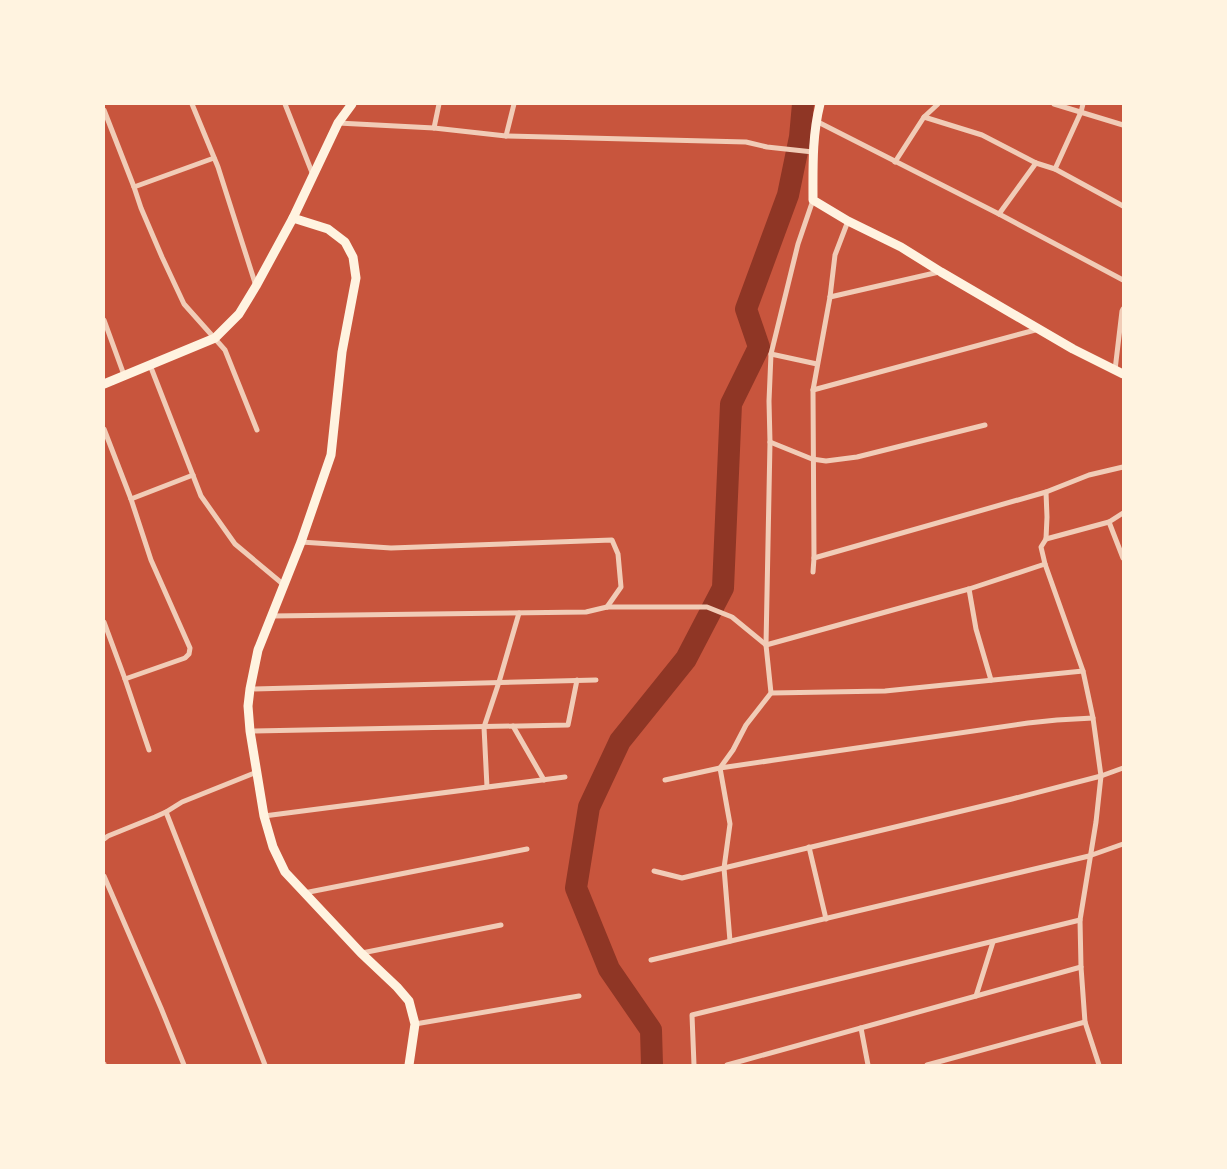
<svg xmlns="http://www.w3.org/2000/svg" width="1227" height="1169" viewBox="0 0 1227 1169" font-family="Karla,sans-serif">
<rect width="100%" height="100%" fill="#c8553d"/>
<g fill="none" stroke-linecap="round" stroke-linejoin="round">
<polyline stroke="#8f3625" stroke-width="22" points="652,1065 651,1030 609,969 576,888 589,807 620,741 686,659 723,588 731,404 759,347 746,309 788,195 800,137 803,104"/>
<g stroke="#f1ccb7" stroke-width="5">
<polyline points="192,104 218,167 256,286"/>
<polyline points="285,104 313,175"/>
<polyline points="1054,104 1123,125"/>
<polyline points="104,110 134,187 141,208 162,257 184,304 225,350 257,430"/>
<polyline points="924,117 982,135 1036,163 1055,169 1123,206"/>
<polyline points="816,121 999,214 1123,280"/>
<polyline points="338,123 434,128 506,136 746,142 767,147 813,152"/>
<polyline points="434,128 439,104"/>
<polyline points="506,136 514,104"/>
<polyline points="895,162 924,117 938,104"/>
<polyline points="1055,169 1081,112 1083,104"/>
<polyline points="134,187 214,158"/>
<polyline points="999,214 1036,163"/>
<polyline points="830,297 939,272"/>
<polyline points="104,320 124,375"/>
<polyline points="771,354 817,364"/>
<polyline points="150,365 201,496 235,544 284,585"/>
<polyline points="1115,370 1122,311 1123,309"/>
<polyline points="813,390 1039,329"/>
<polyline points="104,429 131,499 151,560 190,648 189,654 185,658 125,679"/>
<polyline points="770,442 812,459 826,461 857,457 985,425"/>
<polyline points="1046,492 1047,517 1046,539 1041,547 1045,564 1083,671 1093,718 1101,776 1096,822 1080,920 1081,967 1085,1022 1099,1065"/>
<polyline points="131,499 193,475"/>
<polyline points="1109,522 1123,558"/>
<polyline points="1046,539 1109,522 1123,513"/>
<polyline points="301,542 391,548 612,540 618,554 621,587 607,607"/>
<polyline points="814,558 1046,492 1089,475 1123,467"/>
<polyline points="813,572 814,558 813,390 830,297 835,255 848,221"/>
<polyline points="969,589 976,629 991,680"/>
<polyline points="271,616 586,612 607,607 707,607 732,617 766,645 969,589 1045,564"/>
<polyline points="104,622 125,679 149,750"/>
<polyline points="250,689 596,680"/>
<polyline points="771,693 885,691 1083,671"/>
<polyline points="513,726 544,780"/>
<polyline points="250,731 568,725 577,680"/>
<polyline points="665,780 720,768 1028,723 1057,720 1093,718"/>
<polyline points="487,787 484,727 499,682 519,613"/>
<polyline points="166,812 265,1065"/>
<polyline points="264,816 565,777"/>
<polyline points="104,839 108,836 155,817 166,812 182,802 257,772"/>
<polyline points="809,847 826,919"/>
<polyline points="654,871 682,878 1012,799 1101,776 1123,768"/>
<polyline points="104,876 161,1008 184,1065"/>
<polyline points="304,893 527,849"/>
<polyline points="730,941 724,868 730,824 720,768 733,750 746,725 771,693 766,645 770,442 769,401 771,354 798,244 813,200"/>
<polyline points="362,953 501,925"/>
<polyline points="651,960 1089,856 1123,844"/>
<polyline points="976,996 993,942"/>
<polyline points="415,1024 579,996"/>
<polyline points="861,1028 868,1065"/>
<polyline points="104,1064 104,1065"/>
<polyline points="694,1065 692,1015 1080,920"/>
<polyline points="727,1065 1081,967"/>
<polyline points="927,1065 1085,1022"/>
</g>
<g stroke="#fff3e0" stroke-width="9">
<path d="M820 104C812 136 813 167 813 200L848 221 901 247 941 272 1073 349 1123 374"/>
<polyline points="293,218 328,229 345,242 353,257 356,278 342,352 331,455 301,542 258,650 250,689 248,706 250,731 264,816 273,847 285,872 361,953 397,987 409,1001 415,1024 409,1065"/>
<polyline points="104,384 215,338 239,314 256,286 293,218 338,123 352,104"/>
</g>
</g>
<rect width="1227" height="1169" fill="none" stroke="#fff3e0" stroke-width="210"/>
</svg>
